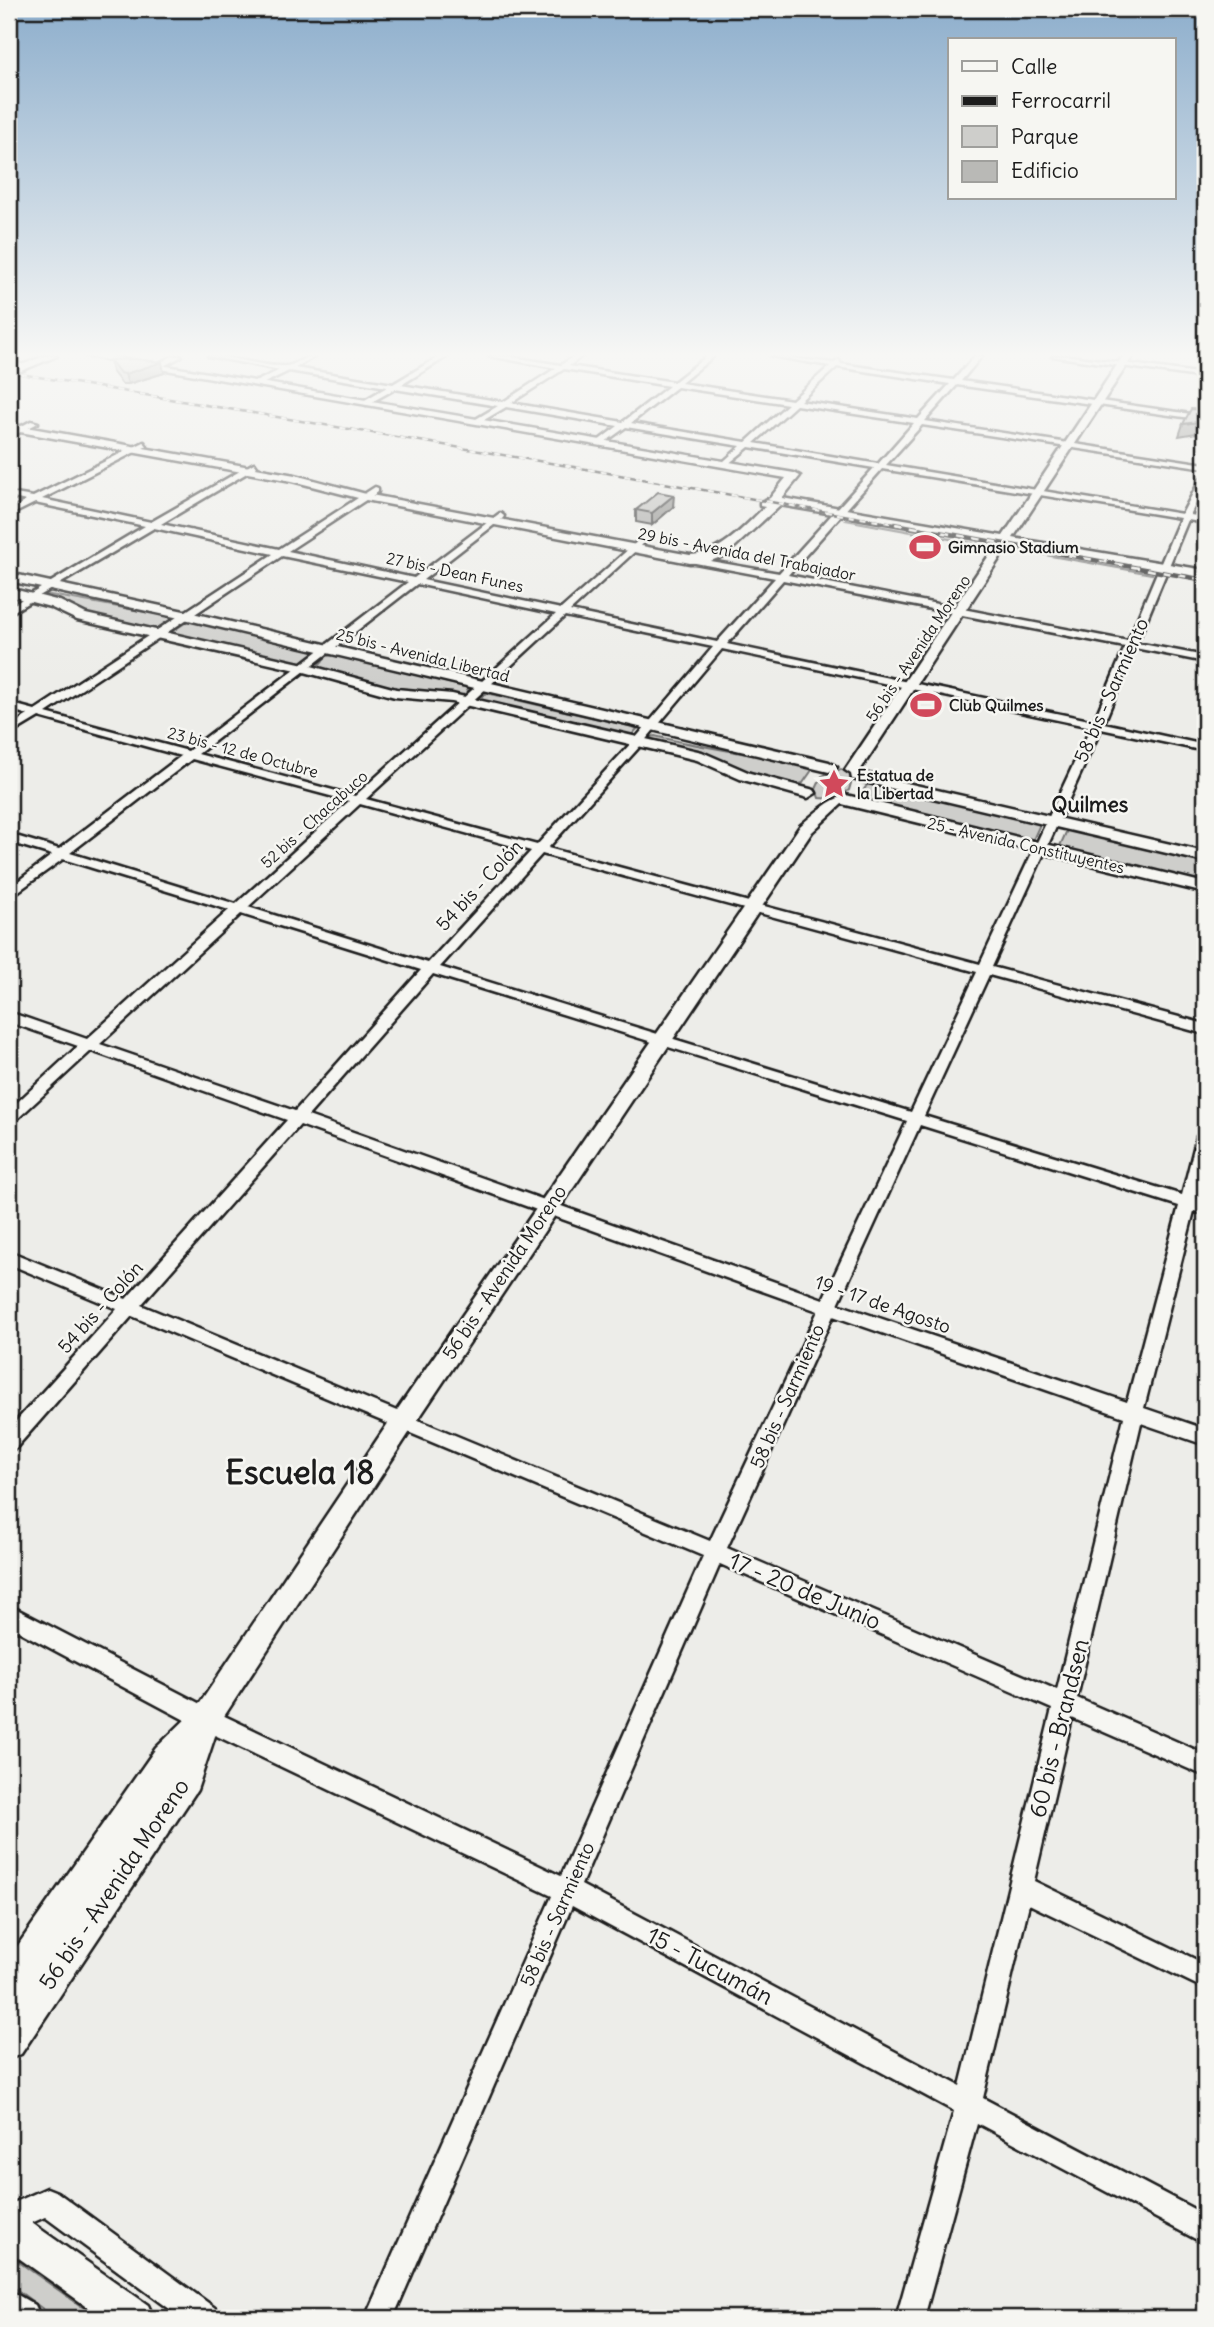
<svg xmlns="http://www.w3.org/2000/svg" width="1214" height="2327" viewBox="0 0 1214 2327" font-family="Delius,sans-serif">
<rect width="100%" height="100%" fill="#edede9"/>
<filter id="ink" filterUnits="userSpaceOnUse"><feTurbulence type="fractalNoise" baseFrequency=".0143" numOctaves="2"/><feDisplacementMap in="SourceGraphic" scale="14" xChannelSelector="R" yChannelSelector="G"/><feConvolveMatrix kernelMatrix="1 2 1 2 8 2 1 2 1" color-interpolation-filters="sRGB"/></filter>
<g filter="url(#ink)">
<g fill="#cececb" stroke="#757574" stroke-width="2">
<polygon points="851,515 980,538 976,544 846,520"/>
<polygon points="1016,544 1154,568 1152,574 1012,549"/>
<polygon points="45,594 169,616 171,620 160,628 150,629 88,616 69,606 45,598 43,595"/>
<polygon points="188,621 317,650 300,663 170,633"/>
<path d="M337 655 465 687 470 692C450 705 340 678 317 667L327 656Z"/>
<polygon points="486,693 638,728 631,736 478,700"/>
<path d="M655 736C704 748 754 754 804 765L812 770 803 783C782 791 725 760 702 753 686 748 670 745 653 741L649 737Z"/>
<polygon points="841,769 853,776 849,790 835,799 819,798 816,789 822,776"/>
<polygon points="869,782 1041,822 1032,842 857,800"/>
<polygon points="1068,828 1205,862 1205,884 1059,848"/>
<polygon points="9,2255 98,2318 55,2318 9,2284"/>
</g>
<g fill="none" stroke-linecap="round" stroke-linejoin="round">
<g stroke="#1c1c1c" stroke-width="5">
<g id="street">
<polygon points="173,356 182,356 158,369 151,367"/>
<path d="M208 356C233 356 260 367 285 366 295 366 304 356 315 356L295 368 393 384 440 356H448L401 385 503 402 556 368 489 356H506L561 365 574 356H582L569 366 674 382 707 356H714L681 383 792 400 830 366 771 356 834 363 839 360 841 364 954 380 975 356H982L961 381 1205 416V420L957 385 925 421 1205 464V468L922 425 886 465 1182 514 1201 478 1205 476V486L1190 515 1205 517V523L1188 520 1137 643 1205 656V662L1135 648 1104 723 1205 745V751L1101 729 992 967 1205 1024V1034L989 975 924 1116 1182 1195 1197 1136 1205 1131V1166L1197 1199 1205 1202V1214L1194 1211 1144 1408 1205 1429V1445L1141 1423 1077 1698 1205 1754V1776L1072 1718 1034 1881 1205 1964V1989L1029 1904 983 2098 1205 2215V2244L977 2123 924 2318H896L954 2111 572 1906 393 2318H365L552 1896 198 1727 9 1626V1605L214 1711 561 1876 703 1556 132 1316 16 1448 9 1450V1429L117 1309 9 1264V1251L126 1299 287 1120 91 1051 14 1122 9 1123V1110L78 1046 9 1022V1012L87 1039 229 910 63 859 9 898V888L52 855 9 842V834L59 849 181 756 39 717 9 735V727L28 715 9 709V703L35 710 273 554 154 528 9 614V607L145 526 35 503 9 516V510L26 501 9 497V493L33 497 144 442 147 446 42 499 151 522 254 463 257 467 161 524 279 549 375 487 378 488V492L288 551 414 578 500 513 504 516 503 518 423 580 561 609 640 539 643 540V544L570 611 717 642 775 578 690 562 687 561V557L779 573 874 468 749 447 727 465 724 461 741 446 626 427 601 445 598 441 618 426 506 407 479 423 476 419 498 406 395 389 366 405 363 401 387 387 289 371 258 386 255 382 280 370ZM837 367 950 384 918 419 800 401ZM564 369 669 386 623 422 511 403ZM677 387 788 404 746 442 631 423ZM796 405 914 423 878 464 754 443ZM882 469 1180 518 1128 641 788 575ZM282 556 408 582 188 751 46 713ZM783 580 1125 647 1094 721 727 644ZM417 584 556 614 355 796 198 754ZM565 616 713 647 634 740 537 845 366 799ZM722 649 1091 727 980 964 548 848 642 744ZM192 759 349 801 236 904 70 853ZM360 804 531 851 428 963 248 907ZM542 854 977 972 911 1112 440 967ZM241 914 421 970 295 1111 100 1044ZM433 974 907 1121 823 1299 308 1116ZM300 1125 818 1311 710 1541 141 1305ZM920 1125 1179 1206 1127 1402 838 1304ZM833 1316 1124 1417 1057 1690 727 1548ZM720 1564 1052 1709 960 2086 581 1885Z"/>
<polygon points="1052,356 1071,356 1205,374 1205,378"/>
<polygon points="9,362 27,365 28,367 24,369 9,366"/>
<polygon points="31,421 38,423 9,438 9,433"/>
<polygon points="47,2188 57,2192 215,2308 219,2318 182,2318 45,2217 9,2233 9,2205"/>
</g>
</g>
<g stroke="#1c1c1c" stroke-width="5">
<g id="secondary">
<polygon points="44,356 57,356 9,376 9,370"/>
<path d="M86 356H108L794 473 800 476 782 498 1003 536 1123 356H1133L1013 538 1205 570V578L1009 544 859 772 1205 852V862L852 779 851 774 845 770 998 542 780 505 726 555 708 562 690 563 366 500 292 481 9 430V424L295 475 366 494 690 555C722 554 742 528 765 507L760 506V502L770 498 786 478Z"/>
<polygon points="9,573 184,611 829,762 837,767 829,772 184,619 9,581"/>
<polygon points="9,588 60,601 86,614 304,664 396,689 452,694 702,752 750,773 814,790 816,793 808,798 740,779 697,760 452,702 395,697 301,671 77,620 50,607 9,596"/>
<path d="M846 795 1205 883V893L842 804 812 832 411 1430 219 1724 197 1790 21 2054 9 2059V2013L19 1998 9 2002V1958L156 1748 196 1709 393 1416 800 826C816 812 829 800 846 795Z"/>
<polygon points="9,2211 22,2216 148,2305 154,2318 103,2318 9,2251"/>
<polygon points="9,2290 35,2305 41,2318 9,2318"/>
</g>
</g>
<use href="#street" fill="#f6f6f2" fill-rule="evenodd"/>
<use href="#secondary" fill="#f6f6f2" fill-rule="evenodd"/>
<g stroke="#1c1c1c" stroke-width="2.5">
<polyline id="rail-far1" points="9,372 586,469 905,526"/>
</g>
<g stroke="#1c1c1c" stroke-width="4.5">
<polyline id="rail" points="895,524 1205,580"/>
</g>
<use href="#rail-far1" stroke="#f6f6f2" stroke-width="2" stroke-dasharray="6" stroke-linecap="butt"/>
<use href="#rail" stroke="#f6f6f2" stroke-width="2.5" stroke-dasharray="8" stroke-linecap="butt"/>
</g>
<g fill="#9f9f9d" stroke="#1c1c1c" stroke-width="2">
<polygon points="110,360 164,373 128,384 122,384 112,371"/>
<polygon points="673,507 652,525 636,522 636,510"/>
</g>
<g fill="#82827f" stroke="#1c1c1c" stroke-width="2">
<polygon points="162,362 164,373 128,384 125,374"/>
<polygon points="1205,421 1205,425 1202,432 1179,436 1183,424"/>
<polygon points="674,495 673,507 652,525 652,513"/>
</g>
<g fill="#b9b9b6" stroke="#1c1c1c" stroke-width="2">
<polygon points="134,359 162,362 125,374 120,373 110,360"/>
<polygon points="1191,409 1205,410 1205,421 1183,424"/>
<polygon points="658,492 674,495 652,513 636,510"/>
</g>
</g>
<linearGradient id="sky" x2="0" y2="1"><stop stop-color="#8daecc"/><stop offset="0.52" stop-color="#f7f7f5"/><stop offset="1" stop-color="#f7f7f5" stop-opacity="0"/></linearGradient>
<rect width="1214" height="682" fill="url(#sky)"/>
<defs>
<g id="stadium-bare" transform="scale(2.415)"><path d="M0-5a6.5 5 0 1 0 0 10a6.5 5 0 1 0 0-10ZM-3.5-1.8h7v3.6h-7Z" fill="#d1495b" stroke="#f6f6f2" stroke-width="2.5" paint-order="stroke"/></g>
<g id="sight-bare" transform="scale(2.415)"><path d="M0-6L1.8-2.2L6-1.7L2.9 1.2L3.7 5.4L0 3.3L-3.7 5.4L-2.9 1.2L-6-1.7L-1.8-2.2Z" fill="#d1495b" stroke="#f6f6f2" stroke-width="2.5" paint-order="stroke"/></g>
</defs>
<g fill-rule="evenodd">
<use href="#stadium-bare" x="925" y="547"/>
<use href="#stadium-bare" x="926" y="705"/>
<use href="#sight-bare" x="834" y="784"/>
</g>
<g text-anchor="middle" stroke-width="5" stroke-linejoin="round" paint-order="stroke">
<g font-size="16" font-weight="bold" fill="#1c1c1c" stroke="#f6f6f2" text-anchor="start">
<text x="948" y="553">Gimnasio Stadium</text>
<text x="949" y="711">Club Quilmes</text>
<text x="857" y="781">Estatua de<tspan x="857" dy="18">la Libertad</tspan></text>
</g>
<g font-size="16" fill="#1c1c1c" stroke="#f6f6f2">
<text transform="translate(747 554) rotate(11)" y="6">29 bis - Avenida del Trabajador</text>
<text transform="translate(455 572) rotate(12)" y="6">27 bis - Dean Funes</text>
<text transform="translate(918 648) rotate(-56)" y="6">56 bis - Avenida Moreno</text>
<text transform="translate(423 655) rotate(14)" y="6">25 bis - Avenida Libertad</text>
<text transform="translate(243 752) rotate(15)" y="6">23 bis - 12 de Octubre</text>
<text transform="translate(314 819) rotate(-42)" y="6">52 bis - Chacabuco</text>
<text transform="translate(1026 845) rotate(13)" y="6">25 - Avenida Constituyentes</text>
</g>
<g font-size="19" fill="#1c1c1c" stroke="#f6f6f2">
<text transform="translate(1111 690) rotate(-66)" y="7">58 bis - Sarmiento</text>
<text transform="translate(479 885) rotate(-47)" y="7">54 bis - Colón</text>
<text transform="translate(504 1272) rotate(-56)" y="7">56 bis - Avenida Moreno</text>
<text transform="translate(883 1304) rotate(19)" y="7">19 - 17 de Agosto</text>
<text transform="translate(100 1307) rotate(-48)" y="7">54 bis - Colón</text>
<text transform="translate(787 1396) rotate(-66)" y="7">58 bis - Sarmiento</text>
<text transform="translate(557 1914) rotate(-66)" y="7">58 bis - Sarmiento</text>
</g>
<g font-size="21" font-weight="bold" fill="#1c1c1c" stroke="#f6f6f2">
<text x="1090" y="812">Quilmes</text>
</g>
<g font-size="23" fill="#1c1c1c" stroke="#f6f6f2">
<text transform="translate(805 1591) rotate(23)" y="8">17 - 20 de Junio</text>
<text transform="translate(1059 1728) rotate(-76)" y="8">60 bis - Brandsen</text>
<text transform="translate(114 1884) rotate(-56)" y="8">56 bis - Avenida Moreno</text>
<text transform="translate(710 1966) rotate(28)" y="8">15 - Tucumán</text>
</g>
<g font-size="32" font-weight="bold" fill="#1c1c1c" stroke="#f6f6f2">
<text x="300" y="1484">Escuela 18</text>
</g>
</g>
<rect width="1214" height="2327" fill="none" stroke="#f6f6f2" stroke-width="35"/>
<rect x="18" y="18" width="1179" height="2292" fill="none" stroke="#1c1c1c" stroke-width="2.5" filter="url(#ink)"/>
<rect x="948" y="38" width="228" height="161" fill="#f6f6f2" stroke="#9f9f9c" stroke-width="2"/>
<rect x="962" y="61" width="35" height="10" fill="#f6f6f2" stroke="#9f9f9c" stroke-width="2"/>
<text x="1011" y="74" font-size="21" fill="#1c1c1c">Calle</text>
<rect x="962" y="96" width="35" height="10" fill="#1c1c1c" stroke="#9f9f9c" stroke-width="2"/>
<text x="1011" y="108" font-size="21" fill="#1c1c1c">Ferrocarril</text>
<rect x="962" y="126" width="35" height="21" fill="#cececb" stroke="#9f9f9c" stroke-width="2"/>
<text x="1011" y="144" font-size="21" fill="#1c1c1c">Parque</text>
<rect x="962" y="161" width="35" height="21" fill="#b9b9b6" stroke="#9f9f9c" stroke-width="2"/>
<text x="1011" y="178" font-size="21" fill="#1c1c1c">Edificio</text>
</svg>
